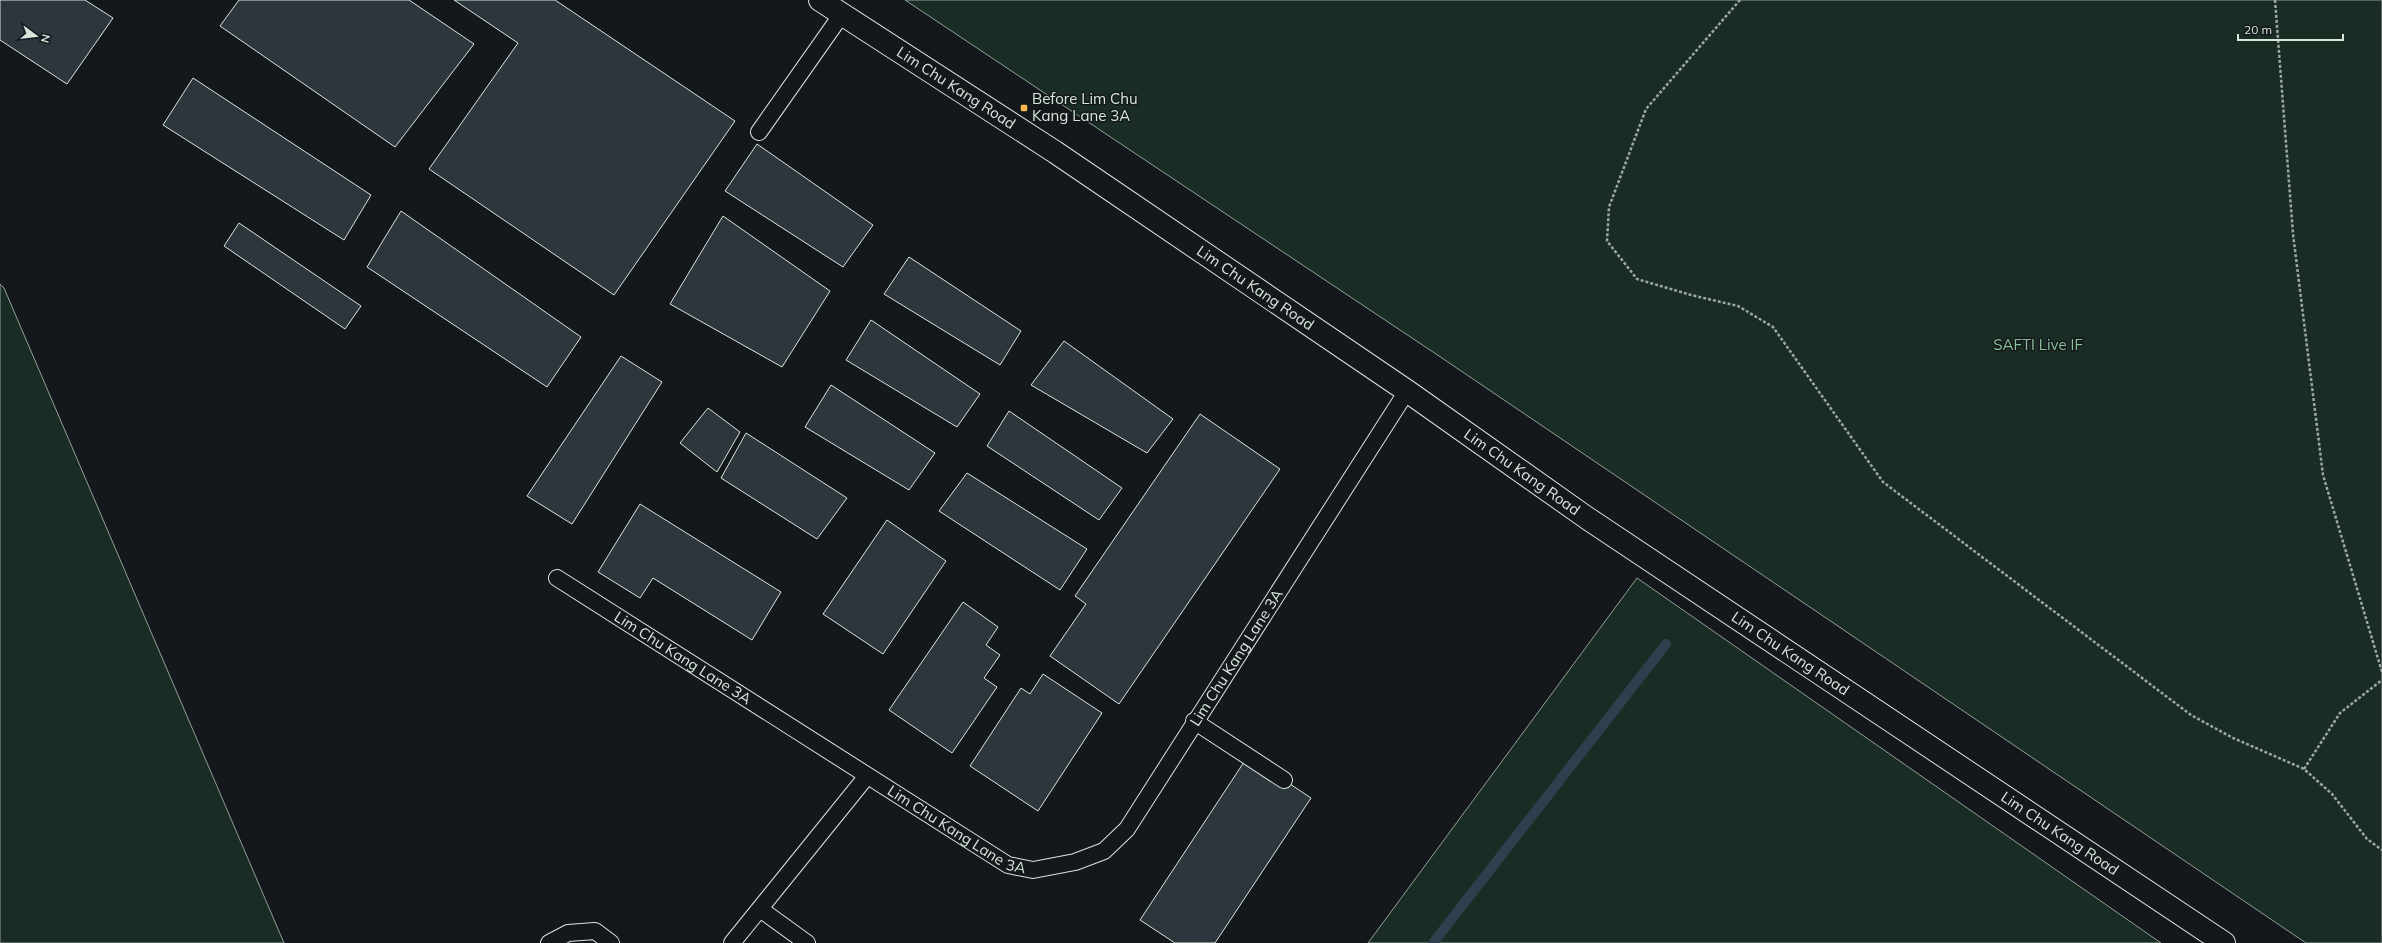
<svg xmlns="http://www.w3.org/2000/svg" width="2382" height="943" viewBox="0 0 2382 943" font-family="Mulish,sans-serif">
<rect width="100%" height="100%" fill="#14181c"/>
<g fill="#1a2d24" stroke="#939e99">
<polygon points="905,0 2382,0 2382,943 2306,943 1442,358"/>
<polygon points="0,284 4,288 284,943 0,943"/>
<polygon points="1637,578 2161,943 1368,943"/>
</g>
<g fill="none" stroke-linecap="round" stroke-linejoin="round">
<polyline stroke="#2f3f4d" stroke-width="10" points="1433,943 1666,644"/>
</g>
<g fill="#2c363c" stroke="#d8e6dc">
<polygon points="0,0 85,0 113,18 67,84 0,40"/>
<polygon points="239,0 409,0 474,44 395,147 220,26"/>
<polygon points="454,0 555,0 735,121 614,295 429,169 518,43"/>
<polygon points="193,78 371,195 344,240 163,125"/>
<polygon points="757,144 873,225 843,267 725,191"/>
<polygon points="401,211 581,337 547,387 367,267"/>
<polygon points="723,216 830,291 782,367 670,304"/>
<polygon points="239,223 361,306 345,329 224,246"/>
<polygon points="909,257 1021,331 1000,365 884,294"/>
<polygon points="871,320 980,394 957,427 846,360"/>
<polygon points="1064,341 1173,419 1147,453 1031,385"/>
<polygon points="621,356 662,382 572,524 527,496"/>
<polygon points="831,385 935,453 909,490 805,427"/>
<polygon points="708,408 740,432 717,472 680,443"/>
<polygon points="1009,411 1122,488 1099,520 987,446"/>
<polygon points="1200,414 1280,469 1119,704 1050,656 1086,604 1075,596"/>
<polygon points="746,433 847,498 817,539 721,478"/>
<polygon points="967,473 1087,549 1060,590 939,511"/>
<polygon points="640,504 781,592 752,640 653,578 640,598 598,572"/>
<polygon points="887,520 946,561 883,654 823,614"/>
<polygon points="963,602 998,627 986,645 1000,655 984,678 997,687 952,753 889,710"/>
<polygon points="1043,674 1102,713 1038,811 970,766 1021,688 1030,694"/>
<polygon points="1248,756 1311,798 1215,943 1175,943 1140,920"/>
</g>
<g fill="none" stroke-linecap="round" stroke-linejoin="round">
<g stroke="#d8e6dc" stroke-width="18">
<g id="service">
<polyline points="759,132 842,14"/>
<path id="s1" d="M557 578 1008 865 1033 870 1075 862 1104 851 1127 829 1407 391"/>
<polyline points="1194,721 1284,780"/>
<polyline points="760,909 807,943"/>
<polyline points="549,943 568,933 595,931 611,943"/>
<polyline points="732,943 867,776"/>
</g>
</g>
<g stroke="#d8e6dc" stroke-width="24">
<g id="secondary">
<path id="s2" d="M820 0 1055 152 1407 391 1587 518 2224 943"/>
</g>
</g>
<g stroke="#9da8a2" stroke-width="2.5" stroke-dasharray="3 2" stroke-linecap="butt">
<polyline points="1740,0 1646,109 1609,207 1607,241 1637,279 1691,295 1738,306 1773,327 1883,482 2191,715 2233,738 2304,769 2332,794 2367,839 2382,850"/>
<polyline points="2275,0 2293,234 2323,475 2382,672"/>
<polyline points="2304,769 2340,713 2382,680"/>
</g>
<use href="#service" stroke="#14181c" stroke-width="16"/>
<use href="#secondary" stroke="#14181c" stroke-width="22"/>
</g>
<rect fill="#ffb74d" stroke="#14181c" stroke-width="1.5" x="1020" y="104" width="8" height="8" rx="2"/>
<g text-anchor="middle" stroke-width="3" stroke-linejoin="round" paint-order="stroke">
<g font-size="15" fill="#d8e6dc" stroke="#14181c">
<text dy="5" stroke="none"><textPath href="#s2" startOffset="162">Lim Chu Kang Road</textPath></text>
<text dy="5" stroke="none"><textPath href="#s2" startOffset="522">Lim Chu Kang Road</textPath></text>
<text dy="5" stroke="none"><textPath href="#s2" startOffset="846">Lim Chu Kang Road</textPath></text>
<text dy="5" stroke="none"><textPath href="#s2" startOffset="1170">Lim Chu Kang Road</textPath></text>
<text dy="5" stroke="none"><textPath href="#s1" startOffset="869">Lim Chu Kang Lane 3A</textPath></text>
<text dy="5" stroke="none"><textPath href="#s1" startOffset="149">Lim Chu Kang Lane 3A</textPath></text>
<text dy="5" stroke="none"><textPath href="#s1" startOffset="473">Lim Chu Kang Lane 3A</textPath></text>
<text dy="5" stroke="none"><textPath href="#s2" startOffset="1494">Lim Chu Kang Road</textPath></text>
</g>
<g font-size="15" fill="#d8e6dc" stroke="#14181c" text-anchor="start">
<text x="1032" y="104">Before Lim Chu<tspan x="1032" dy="17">Kang Lane 3A</tspan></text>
</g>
<g font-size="15" fill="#8ac095" stroke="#14181c">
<text x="2038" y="350">SAFTI Live IF</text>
</g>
</g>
<g transform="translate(36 36) rotate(105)" stroke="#14181c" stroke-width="3" paint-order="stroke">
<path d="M0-3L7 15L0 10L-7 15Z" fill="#d8e6dc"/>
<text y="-6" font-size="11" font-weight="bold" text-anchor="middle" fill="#d8e6dc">N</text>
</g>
<path d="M2238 34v6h105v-6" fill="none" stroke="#d8e6dc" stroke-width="2"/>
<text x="2244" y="34" font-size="12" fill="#d8e6dc" stroke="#14181c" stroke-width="3" paint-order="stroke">20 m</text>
</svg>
